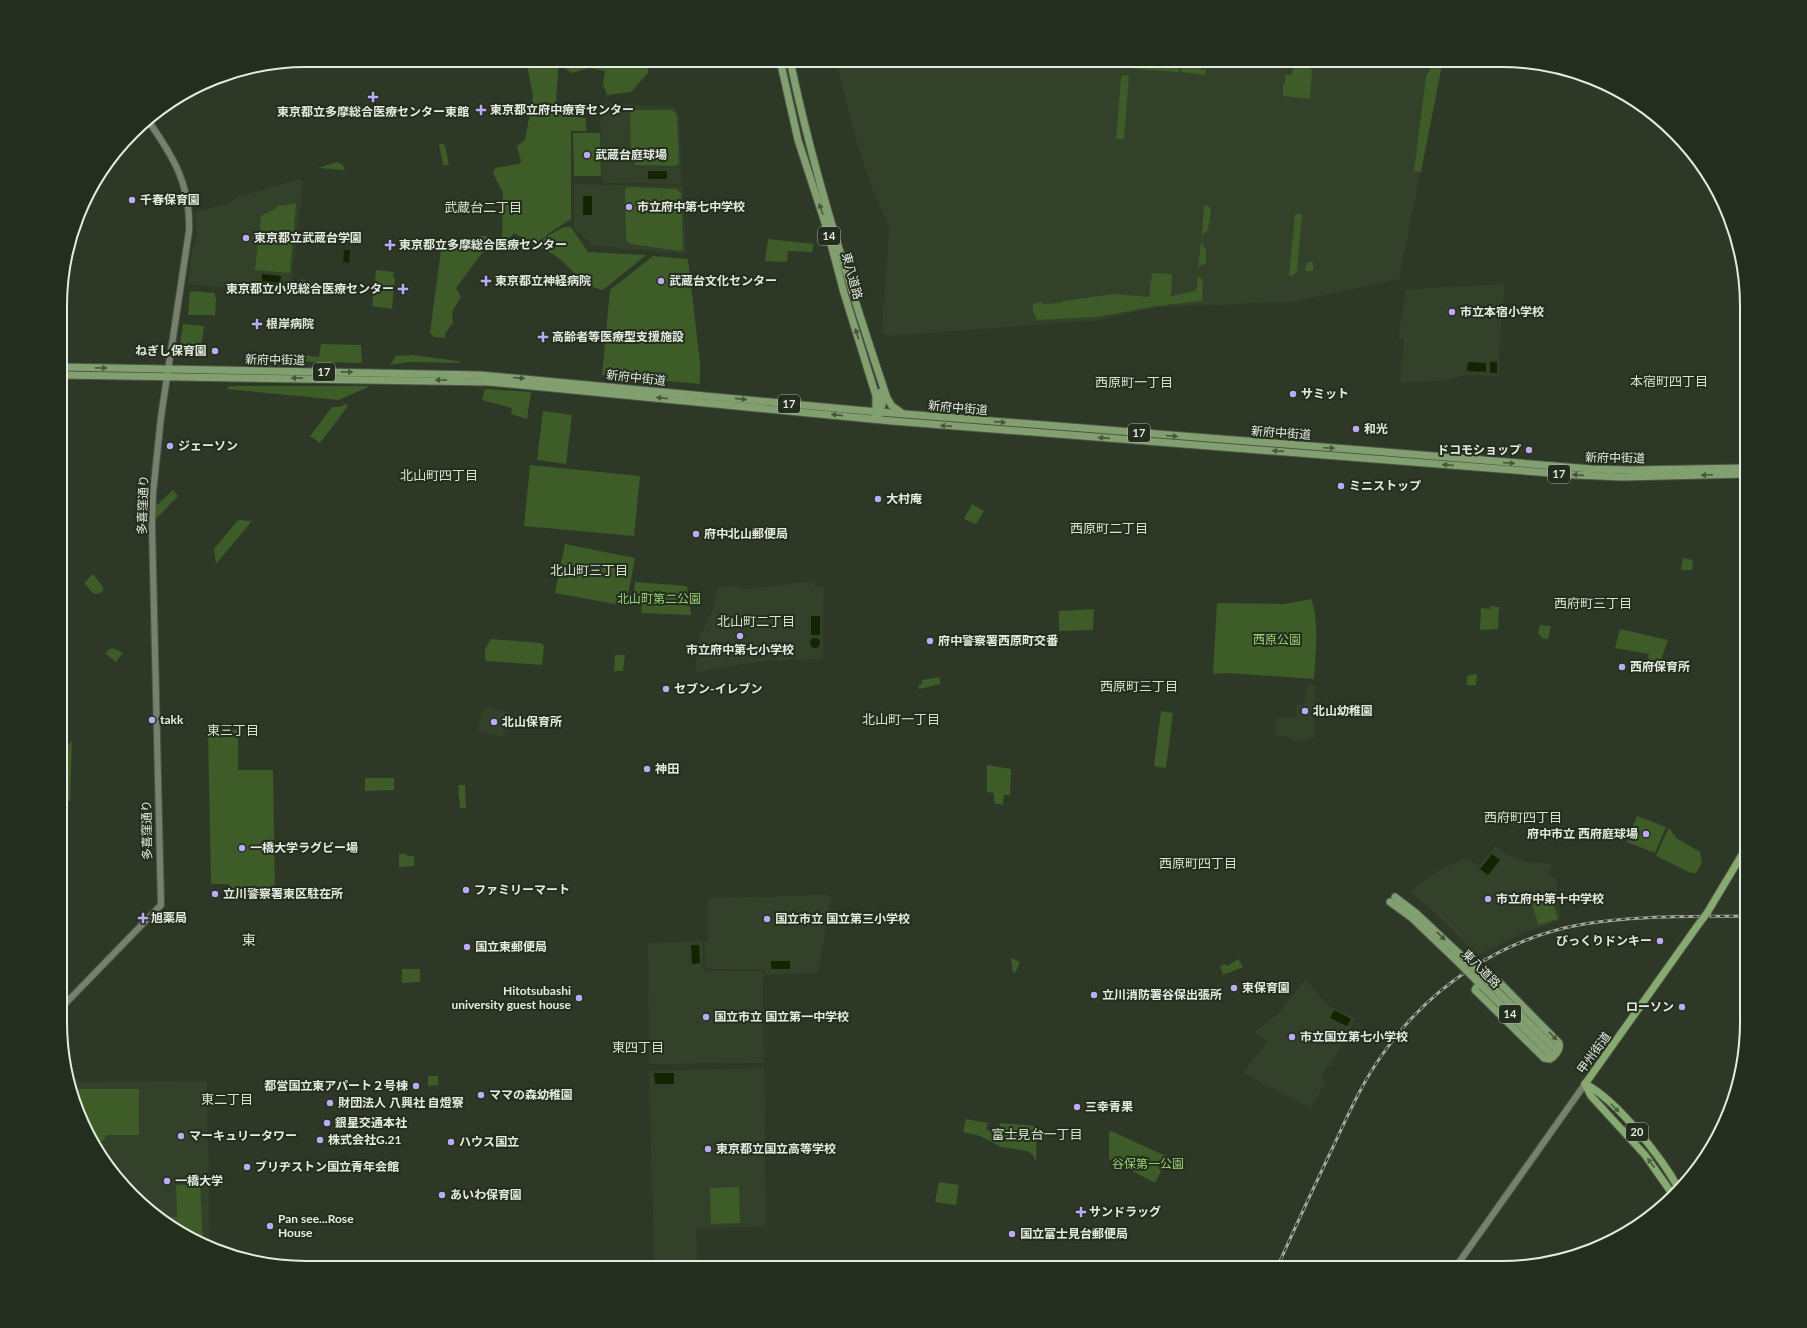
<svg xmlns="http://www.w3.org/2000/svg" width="1807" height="1328" viewBox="0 0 1807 1328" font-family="Lato,'Noto Sans JP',sans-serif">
<rect width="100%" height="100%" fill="#2d3827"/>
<g fill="#33412a">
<polygon points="835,60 1443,60 1399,279 1293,302 1157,307 1100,320 887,336 882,332 889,227 871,185 858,146"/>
<polygon points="600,103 674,107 679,114 682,184 602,183"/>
<polygon points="300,179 303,183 290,294 188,284 192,252 195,244 197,232 195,214 197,212 231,202 237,197"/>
<polygon points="573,184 683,186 686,254 594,246 574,229"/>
<polygon points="1505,284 1500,334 1499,376 1468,375 1446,380 1400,383 1404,339 1398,339 1406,291 1410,289"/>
<polygon points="814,581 815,587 824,587 823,659 763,661 696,672 697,643 712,611 718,587 737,586 748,589"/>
<polygon points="1307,684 1315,685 1314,738 1298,741 1286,737 1276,736 1276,718 1295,718 1297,704 1305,705"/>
<polygon points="484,706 510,713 503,737 477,731"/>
<polygon points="1495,846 1504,853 1525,862 1552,864 1547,875 1556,878 1561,921 1522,933 1478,955 1435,913 1410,891 1443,868 1467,858 1479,866"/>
<polygon points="828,895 831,898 818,973 765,975 765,970 711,969 705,968 704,942 708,941 708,898"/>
<polygon points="703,941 703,971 763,971 764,1063 649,1064 648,943"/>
<polygon points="1305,979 1329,1006 1356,1018 1330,1066 1328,1065 1321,1078 1326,1081 1311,1108 1243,1073 1267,1041 1254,1033 1281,1011"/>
<polygon points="764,1068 766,1227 696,1228 697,1260 654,1260 649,1071"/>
<polygon points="207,1081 210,1246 156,1217 93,1145 72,1082"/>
</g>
<g fill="#3d5c28">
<polygon points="526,60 559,60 556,101 570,116 586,118 586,131 571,131 571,219 548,234 537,245 514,233 505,243 502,243 503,193 493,173 495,168 518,164 521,162 517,146 525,140 533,96"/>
<polygon points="561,60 648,60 648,73 631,92 607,95 603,84 605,71 589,68 572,73 567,70"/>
<polygon points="1123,60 1180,60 1179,72 1123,68"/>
<polygon points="1182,60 1202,60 1201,69 1206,69 1205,75 1181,72"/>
<polygon points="1431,60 1443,60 1421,172 1414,171 1426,76 1430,70"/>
<polygon points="1293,66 1310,68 1312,71 1310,99 1283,96 1283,84 1285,83 1285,75 1292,75"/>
<polygon points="1124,75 1129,76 1124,139 1116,139 1121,77"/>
<polygon points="631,110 673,110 677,116 679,163 676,166 635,165 635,156 631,153 630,113"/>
<polygon points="573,133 600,133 601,176 574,176"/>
<polygon points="439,144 443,144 445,146 449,165 443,165"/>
<polygon points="337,162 343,165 345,170 318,168"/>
<polygon points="628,187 676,189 681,193 683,248 681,251 630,244 626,240 625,189"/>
<polygon points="296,203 290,273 255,270 261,216 275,209 278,206"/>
<polygon points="1204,205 1208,206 1211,209 1208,230 1202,235"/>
<polygon points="1295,214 1302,214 1297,272 1292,276 1289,276"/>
<path d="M564 227H571L588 252 646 255 603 290C581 285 579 276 563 262 556 255 546 251 537 245L549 235Z"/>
<polygon points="481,236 487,236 488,245 456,288 461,297 452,312 453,323 445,333 445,338 434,337 430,333 442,242 459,241 460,246 473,249 477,238"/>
<polygon points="768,239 814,244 812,252 788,251 787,262 765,261"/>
<polygon points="1201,242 1206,250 1206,263 1198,267"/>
<polygon points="653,256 688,259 700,363 700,384 602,375 610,290"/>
<polygon points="1308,262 1313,262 1313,271 1305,271 1306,264"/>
<polygon points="376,270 394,272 393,277 395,278 392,309 372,306"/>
<polygon points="1152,273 1172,274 1171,296 1196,291 1198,277 1200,277 1203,282 1202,301 1156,306 1098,317 1037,320 1033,311 1033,304 1041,302 1044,304 1061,303 1063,301 1114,294 1149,297"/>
<path d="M301 279 306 280V282L328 285 325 288C316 289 303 289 301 279Z"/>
<polygon points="192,291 214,293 216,298 215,315 188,315 190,292"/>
<polygon points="183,324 204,326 200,354 182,355 179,353"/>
<polygon points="321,344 361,345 362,363 282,361 282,352 319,357"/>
<polygon points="412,355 458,361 461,363 408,362 390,365 396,356"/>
<polygon points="229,386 370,386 339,400 227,389"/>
<polygon points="485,389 531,392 527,419 511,414 512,408 482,400"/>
<polygon points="346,404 348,406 320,443 310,436 332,407 340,407"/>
<polygon points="543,411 572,415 566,464 537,460"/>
<polygon points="530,465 640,476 634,536 524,526"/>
<polygon points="173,490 178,496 157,518 156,518 156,506"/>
<polygon points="972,504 984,511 976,524 964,519"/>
<polygon points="238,520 252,521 216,564 214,549"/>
<polygon points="1743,524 1746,525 1746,553 1741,552"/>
<polygon points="565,544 635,558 626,606 555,593"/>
<polygon points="1683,558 1693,560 1692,570 1681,570"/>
<polygon points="93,574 103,587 103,590 101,593 94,594 84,583"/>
<polygon points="635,582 687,586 691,615 641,613 643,596 634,594"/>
<path d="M1311 599C1320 621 1315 656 1314 679L1228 673 1213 674 1217 603 1285 604Z"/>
<polygon points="1490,606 1499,607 1498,629 1480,630 1481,608 1490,609"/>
<polygon points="1094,609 1093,630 1059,631 1059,611"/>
<polygon points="1540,625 1551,626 1548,639 1541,638 1542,636 1538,634"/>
<polygon points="1620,629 1668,640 1657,671 1645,670 1649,654 1615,648"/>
<polygon points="491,639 541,643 544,646 542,665 487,661 485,659 485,649"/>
<polygon points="112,648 123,653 116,662 105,653"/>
<polygon points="615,655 625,655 623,671 614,671"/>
<polygon points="1474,674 1477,675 1476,685 1467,685 1467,676"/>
<polygon points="939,677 941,684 919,689 918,685 922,684 922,680"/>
<polygon points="1161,711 1173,713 1166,768 1154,766"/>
<polygon points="208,730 238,730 238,770 273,770 275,896 230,897 229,884 211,884"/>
<polygon points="72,741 70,801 62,801 62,752"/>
<polygon points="987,765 1011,769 1010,795 1004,795 1003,805 994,803 994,793 987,792"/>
<polygon points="365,778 394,778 394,790 365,791"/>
<polygon points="459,785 465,785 466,808 460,808 458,786"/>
<polygon points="1637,816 1666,827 1655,853 1627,842"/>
<polygon points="1668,829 1670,829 1676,838 1700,852 1702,863 1696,873 1691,873 1656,856"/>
<polygon points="399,854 407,854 407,856 414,856 414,866 399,867"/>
<polygon points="1551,897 1558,919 1538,925 1532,903"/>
<polygon points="1011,958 1020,962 1016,972 1013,973"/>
<polygon points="1238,959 1243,967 1223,975 1220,966 1225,964 1228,966"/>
<polygon points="402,969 420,969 420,982 402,983"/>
<polygon points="428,1076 438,1076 438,1085 428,1086"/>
<polygon points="76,1089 139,1089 139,1135 107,1135 103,1141 91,1141 76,1094"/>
<polygon points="966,1119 988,1123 986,1130 998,1132 1000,1123 1037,1126 1036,1162 1033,1155 1027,1151 1001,1147 980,1136 963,1132"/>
<polygon points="1111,1131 1168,1157 1155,1183 1109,1159 1109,1132"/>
<polygon points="939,1182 959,1185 956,1205 935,1202"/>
<polygon points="200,1184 203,1242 171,1225 171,1217 177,1217 176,1185"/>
<polygon points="739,1187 740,1223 711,1224 710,1188"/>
</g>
<g fill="#112501">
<rect x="648" y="171" width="19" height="8"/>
<rect x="583" y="196" width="9" height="19"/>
<polygon points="344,250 350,250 349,263 343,262"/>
<polygon points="262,274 281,276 280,283 262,281"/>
<polygon points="1468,362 1486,363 1486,372 1467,371"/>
<rect x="1490" y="362" width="7" height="11"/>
<rect x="811" y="616" width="9" height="19"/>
<circle cx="815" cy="643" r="5"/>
<polygon points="1492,854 1500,860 1488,875 1480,869"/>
<polygon points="691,945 699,945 700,963 692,964"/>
<rect x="771" y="961" width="19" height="8"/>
<polygon points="1334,1010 1351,1019 1347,1026 1330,1018"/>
<polygon points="654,1073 674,1073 674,1084 655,1084"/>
</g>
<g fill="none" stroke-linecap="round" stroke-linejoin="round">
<g stroke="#4c5446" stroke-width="8">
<g id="secondary">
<path d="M62 1007 161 905 152 526 153 493 161 417 189 231C191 185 173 156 147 119"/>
<polyline points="1455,1268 1585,1084"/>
</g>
</g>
<g stroke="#4c5446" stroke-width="9">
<g id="primary">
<polyline points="780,60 798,140 827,229 844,293 876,396 876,416"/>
<path d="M790 60C814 175 850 287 887 398L892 406 902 413"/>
<polyline points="62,367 480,375 867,411 1373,451 1592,469 1631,470 1746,468"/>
<polyline points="62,375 489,382 892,421 1576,475 1622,477 1746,474"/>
<polyline points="879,414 883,402 881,392"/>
<polyline points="1395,897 1416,913 1466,960"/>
<polyline points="1390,902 1412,918 1460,964"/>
<polyline points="1481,975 1557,1051"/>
<polyline points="1476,980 1553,1057"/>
<path d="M1476 988 1475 990 1544 1058 1550 1059C1555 1055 1561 1050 1559 1043L1494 977H1492"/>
</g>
</g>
<g stroke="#4c5446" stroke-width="9">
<g id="trunk">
<polyline points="1707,913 1746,848"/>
<polyline points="1585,1084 1698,925"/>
<path d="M1585 1084C1616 1099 1662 1158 1679 1189"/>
<polyline points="1585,1084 1591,1096 1645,1155 1673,1195"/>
</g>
</g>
<use href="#secondary" stroke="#75816e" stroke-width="6"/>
<use href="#primary" stroke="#82a06f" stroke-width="7"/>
<use href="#trunk" stroke="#86aa6f" stroke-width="7"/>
<g stroke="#a1a99c" stroke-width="3">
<path id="rail" d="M1277 1268C1295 1227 1314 1187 1333 1147 1348 1115 1362 1083 1382 1055 1429 987 1502 938 1584 924 1637 915 1693 917 1746 916"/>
</g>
<use href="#rail" stroke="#242e1e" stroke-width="1.5" stroke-dasharray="4.5" stroke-linecap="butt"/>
<g stroke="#4c5446" stroke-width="9" stroke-linecap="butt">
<g id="primary-bridge">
<polyline points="1466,960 1481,975"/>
<polyline points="1460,964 1476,980"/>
</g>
</g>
<g stroke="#4c5446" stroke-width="9" stroke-linecap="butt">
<polyline id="trunk-bridge" points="1698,925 1707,913"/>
</g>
<use href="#primary-bridge" stroke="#82a06f" stroke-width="7"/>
<use href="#trunk-bridge" stroke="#86aa6f" stroke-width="7"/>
</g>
<defs><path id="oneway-solid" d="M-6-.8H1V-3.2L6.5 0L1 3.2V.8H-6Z"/></defs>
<g fill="#45563a">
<use href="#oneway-solid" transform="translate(821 209) rotate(-109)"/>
<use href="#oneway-solid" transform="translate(857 334) rotate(-107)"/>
<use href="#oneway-solid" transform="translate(101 368) rotate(1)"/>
<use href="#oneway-solid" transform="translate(347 372) rotate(1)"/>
<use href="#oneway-solid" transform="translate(297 378) rotate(-179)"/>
<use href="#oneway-solid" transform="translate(519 378) rotate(5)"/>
<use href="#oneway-solid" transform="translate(441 380) rotate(-179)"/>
<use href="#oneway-solid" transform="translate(662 398) rotate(-174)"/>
<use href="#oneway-solid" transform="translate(741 399) rotate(6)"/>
<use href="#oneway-solid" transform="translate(837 415) rotate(-174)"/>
<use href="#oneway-solid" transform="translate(1000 422) rotate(4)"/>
<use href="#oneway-solid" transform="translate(946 426) rotate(-176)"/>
<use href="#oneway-solid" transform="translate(1172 436) rotate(5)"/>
<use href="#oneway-solid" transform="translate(1104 438) rotate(-176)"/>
<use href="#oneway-solid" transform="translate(1329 448) rotate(3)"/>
<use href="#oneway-solid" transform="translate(1278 451) rotate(-176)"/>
<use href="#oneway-solid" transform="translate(1509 463) rotate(4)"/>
<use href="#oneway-solid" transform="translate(1448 465) rotate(-175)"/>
<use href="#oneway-solid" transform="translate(1578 475) rotate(-176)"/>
<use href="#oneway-solid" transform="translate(1707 475) rotate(178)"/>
<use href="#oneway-solid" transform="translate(1441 936) rotate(44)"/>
<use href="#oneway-solid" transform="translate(1553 1036) rotate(45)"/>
</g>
<g fill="#4b603e">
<use href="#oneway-solid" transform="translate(1615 1108) rotate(45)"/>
<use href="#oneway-solid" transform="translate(1651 1163) rotate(-127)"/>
</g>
<g fill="#bcaaf6" stroke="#242e1e" stroke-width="1.5">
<path d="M371 91h4v4h4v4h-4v4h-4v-4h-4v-4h4z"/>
<path d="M479 104h4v4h4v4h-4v4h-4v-4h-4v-4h4z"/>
<circle cx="587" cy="155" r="4"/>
<circle cx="132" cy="200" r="4"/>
<circle cx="629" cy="207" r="4"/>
<circle cx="246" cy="238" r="4"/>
<path d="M388 239h4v4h4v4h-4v4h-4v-4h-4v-4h4z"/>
<path d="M484 275h4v4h4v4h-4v4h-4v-4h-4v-4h4z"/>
<circle cx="661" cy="281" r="4"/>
<path d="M401 283h4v4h4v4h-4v4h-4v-4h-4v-4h4z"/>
<circle cx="1452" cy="312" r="4"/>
<path d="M255 318h4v4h4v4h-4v4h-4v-4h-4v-4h4z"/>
<path d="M541 331h4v4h4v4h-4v4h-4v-4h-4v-4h4z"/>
<circle cx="215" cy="351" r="4"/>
<circle cx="1293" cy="394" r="4"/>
<circle cx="1356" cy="429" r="4"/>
<circle cx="170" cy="446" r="4"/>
<circle cx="1529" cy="450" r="4"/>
<circle cx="1341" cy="486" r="4"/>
<circle cx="878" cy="499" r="4"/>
<circle cx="696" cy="534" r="4"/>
<circle cx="740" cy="636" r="4"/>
<circle cx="930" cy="641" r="4"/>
<circle cx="1622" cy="667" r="4"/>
<circle cx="666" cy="689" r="4"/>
<circle cx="1305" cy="711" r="4"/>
<circle cx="152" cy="720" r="4"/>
<circle cx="494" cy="722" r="4"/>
<circle cx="647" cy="769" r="4"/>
<circle cx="1646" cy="834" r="4"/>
<circle cx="242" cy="848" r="4"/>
<circle cx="466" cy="890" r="4"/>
<circle cx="215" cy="894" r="4"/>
<circle cx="1488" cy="899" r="4"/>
<path d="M141 912h4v4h4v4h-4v4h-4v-4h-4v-4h4z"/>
<circle cx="767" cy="919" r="4"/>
<circle cx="1660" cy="941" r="4"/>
<circle cx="467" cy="947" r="4"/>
<circle cx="1234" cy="988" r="4"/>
<circle cx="1094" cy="995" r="4"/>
<circle cx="579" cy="998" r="4"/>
<circle cx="1682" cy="1007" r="4"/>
<circle cx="706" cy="1017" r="4"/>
<circle cx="1292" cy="1037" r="4"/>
<circle cx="416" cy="1086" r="4"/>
<circle cx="481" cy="1095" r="4"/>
<circle cx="330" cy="1103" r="4"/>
<circle cx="1077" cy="1107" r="4"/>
<circle cx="327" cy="1123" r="4"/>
<circle cx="181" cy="1136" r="4"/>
<circle cx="320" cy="1140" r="4"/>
<circle cx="451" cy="1142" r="4"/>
<circle cx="708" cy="1149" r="4"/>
<circle cx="247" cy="1167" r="4"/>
<circle cx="167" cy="1181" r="4"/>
<circle cx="442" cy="1195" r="4"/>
<path d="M1079 1206h4v4h4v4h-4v4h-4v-4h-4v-4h4z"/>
<circle cx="270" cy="1226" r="4"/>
<circle cx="1012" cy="1234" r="4"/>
</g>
<g text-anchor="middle" stroke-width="4" stroke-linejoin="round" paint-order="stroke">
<g fill="#242e1e" stroke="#aab2a6" stroke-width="1">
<rect x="818" y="227" width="22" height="18" rx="3"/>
<rect x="313" y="363" width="22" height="18" rx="3"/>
<rect x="778" y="395" width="22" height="18" rx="3"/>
<rect x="1128" y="424" width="22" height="18" rx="3"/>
<rect x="1548" y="465" width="22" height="18" rx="3"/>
<rect x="1499" y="1005" width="22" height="18" rx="3"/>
<rect x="1626" y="1123" width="22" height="18" rx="3"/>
</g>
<g font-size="11" font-weight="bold" fill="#e4ebe0">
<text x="829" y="240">14</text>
<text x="324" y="376">17</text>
<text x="789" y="408">17</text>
<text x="1139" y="437">17</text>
<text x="1559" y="478">17</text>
<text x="1510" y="1018">14</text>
<text x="1637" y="1136">20</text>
</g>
<g font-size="12" font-weight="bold" fill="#e4ebe0" stroke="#242e1e" text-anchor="start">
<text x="490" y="114">東京都立府中療育センター</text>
<text x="373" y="116" text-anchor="middle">東京都立多摩総合医療センター東館</text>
<text x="595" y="159">武蔵台庭球場</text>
<text x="140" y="204">千春保育園</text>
<text x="637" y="211">市立府中第七中学校</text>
<text x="254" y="242">東京都立武蔵台学園</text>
<text x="399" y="249">東京都立多摩総合医療センター</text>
<text x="495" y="285">東京都立神経病院</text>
<text x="669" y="285">武蔵台文化センター</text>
<text x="394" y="293" text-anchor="end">東京都立小児総合医療センター</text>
<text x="1460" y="316">市立本宿小学校</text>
<text x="266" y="328">根岸病院</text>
<text x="552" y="341">高齢者等医療型支援施設</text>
<text x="207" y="355" text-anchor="end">ねぎし保育園</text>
<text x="1301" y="398">サミット</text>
<text x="1364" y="433">和光</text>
<text x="178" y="450">ジェーソン</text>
<text x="1521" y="454" text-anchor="end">ドコモショップ</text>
<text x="1349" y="490">ミニストップ</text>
<text x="886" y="503">大村庵</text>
<text x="704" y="538">府中北山郵便局</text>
<text x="938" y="645">府中警察署西原町交番</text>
<text x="740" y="654" text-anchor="middle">市立府中第七小学校</text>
<text x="1630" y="671">西府保育所</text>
<text x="674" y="693">セブン-イレブン</text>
<text x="1313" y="715">北山幼稚園</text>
<text x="160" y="724">takk</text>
<text x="502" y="726">北山保育所</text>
<text x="655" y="773">神田</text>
<text x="1638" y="838" text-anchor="end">府中市立 西府庭球場</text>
<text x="250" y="852">一橋大学ラグビー場</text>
<text x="474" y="894">ファミリーマート</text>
<text x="223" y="898">立川警察署東区駐在所</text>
<text x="1496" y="903">市立府中第十中学校</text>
<text x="151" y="922">旭薬局</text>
<text x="775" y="923">国立市立 国立第三小学校</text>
<text x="1652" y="945" text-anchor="end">びっくりドンキー</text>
<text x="475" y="951">国立東郵便局</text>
<text x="1242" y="992">束保育園</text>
<text x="571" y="995" text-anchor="end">Hitotsubashi<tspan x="571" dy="14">university guest house</tspan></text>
<text x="1102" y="999">立川消防署谷保出張所</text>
<text x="1674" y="1011" text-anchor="end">ローソン</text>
<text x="714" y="1021">国立市立 国立第一中学校</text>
<text x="1300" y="1041">市立国立第七小学校</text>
<text x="408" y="1090" text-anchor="end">都営国立東アパート２号棟</text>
<text x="489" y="1099">ママの森幼稚園</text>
<text x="338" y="1107">財団法人 八興社 自燈寮</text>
<text x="1085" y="1111">三幸青果</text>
<text x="335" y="1127">銀星交通本社</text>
<text x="189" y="1140">マーキュリータワー</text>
<text x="328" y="1144">株式会社G.21</text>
<text x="459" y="1146">ハウス国立</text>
<text x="716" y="1153">東京都立国立高等学校</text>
<text x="255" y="1171">ブリヂストン国立青年会館</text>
<text x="175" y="1185">一橋大学</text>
<text x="450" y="1199">あいわ保育園</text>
<text x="1089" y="1216">サンドラッグ</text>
<text x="278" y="1223">Pan see...Rose<tspan x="278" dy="14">House</tspan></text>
<text x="1020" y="1238">国立富士見台郵便局</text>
</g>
<g font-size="12" fill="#e4ebe0" stroke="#242e1e">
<text transform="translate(852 276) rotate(75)" y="4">東八道路</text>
<text transform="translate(275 360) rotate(1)" y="4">新府中街道</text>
<text transform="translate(636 378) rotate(6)" y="4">新府中街道</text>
<text transform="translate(958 408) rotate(5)" y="4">新府中街道</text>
<text transform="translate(1281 433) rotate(4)" y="4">新府中街道</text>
<text transform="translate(1615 458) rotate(1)" y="4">新府中街道</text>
<text transform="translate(143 505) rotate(-88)" y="4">多喜窪通り</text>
<text transform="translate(147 830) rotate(-91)" y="4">多喜窪通り</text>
<text transform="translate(1481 969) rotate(45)" y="4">東八道路</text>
<text transform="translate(1594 1053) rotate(-54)" y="4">甲州街道</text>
</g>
<g font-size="12" fill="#98d172" stroke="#242e1e">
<text x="659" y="603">北山町第二公園</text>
<text x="1277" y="644">西原公園</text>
<text x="1148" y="1168">谷保第一公園</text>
</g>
<g font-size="13" fill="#d5e2cd" stroke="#242e1e">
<text x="483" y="212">武蔵台二丁目</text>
<text x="1669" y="386">本宿町四丁目</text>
<text x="1134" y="387">西原町一丁目</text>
<text x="439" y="480">北山町四丁目</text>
<text x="1109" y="533">西原町二丁目</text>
<text x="589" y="575">北山町三丁目</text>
<text x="1593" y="608">西府町三丁目</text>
<text x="756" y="626">北山町二丁目</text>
<text x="1139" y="691">西原町三丁目</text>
<text x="901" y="724">北山町一丁目</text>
<text x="233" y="735">東三丁目</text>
<text x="1523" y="822">西府町四丁目</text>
<text x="1198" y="868">西原町四丁目</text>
<text x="638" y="1052">東四丁目</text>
<text x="227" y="1104">東二丁目</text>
<text x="1037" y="1139">富士見台一丁目</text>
</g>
<g font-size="14" fill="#d5e2cd" stroke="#242e1e">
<text x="249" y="945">東</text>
</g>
</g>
<path d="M0 0H1807V1328H0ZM306 67H1501A239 239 0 0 1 1740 306V1022A239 239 0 0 1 1501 1261H306A239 239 0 0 1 67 1022V306A239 239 0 0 1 306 67Z" fill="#242e1e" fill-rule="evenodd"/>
<path fill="none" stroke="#e4ebe0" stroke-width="2" d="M306 67H1501A239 239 0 0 1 1740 306V1022A239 239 0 0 1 1501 1261H306A239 239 0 0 1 67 1022V306A239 239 0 0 1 306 67Z"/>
</svg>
